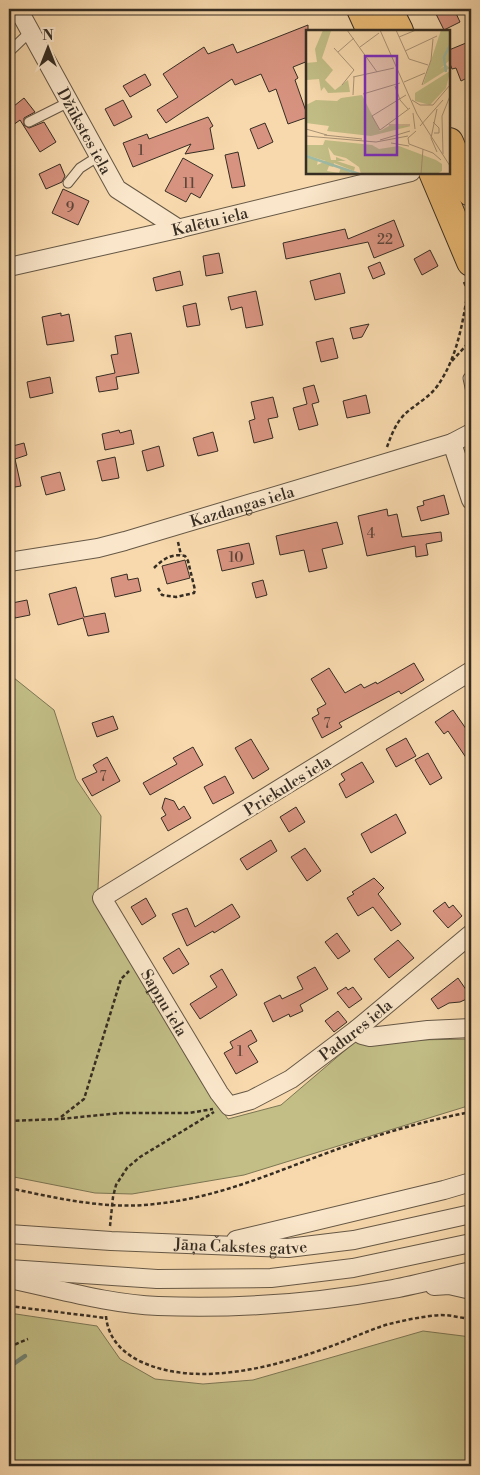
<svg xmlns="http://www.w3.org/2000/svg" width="480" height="1475" viewBox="0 0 480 1475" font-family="'Libre Bodoni',serif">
<rect width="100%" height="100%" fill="#f7d9ad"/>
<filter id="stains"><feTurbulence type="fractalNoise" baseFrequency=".004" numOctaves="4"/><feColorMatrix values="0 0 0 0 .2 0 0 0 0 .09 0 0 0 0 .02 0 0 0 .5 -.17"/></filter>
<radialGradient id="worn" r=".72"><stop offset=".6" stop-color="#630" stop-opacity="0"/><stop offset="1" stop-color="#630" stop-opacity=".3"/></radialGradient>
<g fill="#c2be86" stroke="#7c7654">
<polygon points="9,674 54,710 76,779 101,816 98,889 105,918 202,1083 228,1119 281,1105 356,1041 471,1039 471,1105 244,1175 132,1194 95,1193 9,1176"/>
<polygon points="9,1313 97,1326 120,1359 155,1379 203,1384 253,1380 423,1331 471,1337 471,1466 9,1466"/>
</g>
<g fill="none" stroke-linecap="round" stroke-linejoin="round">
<polyline stroke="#748272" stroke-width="4.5" points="9,1367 25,1356"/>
</g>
<g fill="#d7937f" stroke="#362d23">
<polygon points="447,9 454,9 460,22 444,30 436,14"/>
<polygon points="308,25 308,61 293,67 298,78 295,80 308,117 288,124 276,89 269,92 261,74 235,85 232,79 166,123 157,110 178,97 163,74 204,47 208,54 233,44 237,53"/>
<polygon points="466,43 471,54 471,76 461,81 456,68 452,69 449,61 449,50"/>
<polygon points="145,74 151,85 130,97 123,86"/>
<polygon points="24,98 35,112 24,118 24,125 29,128 44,122 56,142 40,152 20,120 9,128 9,110"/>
<polygon points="123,100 132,117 114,126 105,109"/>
<polygon points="208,117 213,126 210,128 214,149 185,154 191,144 133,167 123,143 147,134 149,139"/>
<polygon points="265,123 273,142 258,149 250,129"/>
<polygon points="238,152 245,186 232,188 225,155"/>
<polygon points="183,158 213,175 200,198 191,193 186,202 165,191"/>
<polygon points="60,164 65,176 62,182 46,189 39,174"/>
<polygon points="63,189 89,201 78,225 52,213"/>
<polygon points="394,220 404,246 374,258 368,242 286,259 283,243 345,229 348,239"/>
<polygon points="430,250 438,266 422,275 414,259"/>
<polygon points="219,253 223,273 206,276 203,256"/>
<polygon points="380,262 385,274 373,279 368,267"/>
<polygon points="180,271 183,285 156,291 153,278"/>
<polygon points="340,273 345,293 315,300 310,281"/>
<polygon points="256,291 263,325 246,328 242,307 231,310 228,297"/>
<polygon points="196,303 200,325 187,327 183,306"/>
<polygon points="61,313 61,316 69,314 74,341 47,345 42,317"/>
<polygon points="369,324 362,337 353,339 350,328"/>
<polygon points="131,333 139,373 116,377 118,389 99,392 96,377 115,373 111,355 118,354 115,336"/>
<polygon points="333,338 338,358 321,362 316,342"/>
<polygon points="50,377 53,393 30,398 27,382"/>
<polygon points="314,385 319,402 312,404 318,425 299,430 293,408 307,404 303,388"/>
<polygon points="366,395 370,413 347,418 343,401"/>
<polygon points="273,397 278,417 268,419 273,438 254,443 249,421 255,419 251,402"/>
<polygon points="119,430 120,433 131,430 134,444 105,450 102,434"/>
<polygon points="213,432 218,451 198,456 193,438"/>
<polygon points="24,443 27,455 15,459 21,486 9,488 9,447"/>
<polygon points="159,446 164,466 147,471 142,451"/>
<polygon points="115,457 119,478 102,481 97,461"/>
<polygon points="60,472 65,490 46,495 41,477"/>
<polygon points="444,495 449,514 421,521 417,507 424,505 423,501"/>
<polygon points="387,509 388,516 397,514 402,537 441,532 442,541 426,544 428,555 416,557 415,546 367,556 358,516"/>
<polygon points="337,522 343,544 322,549 327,568 309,572 304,550 280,555 276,536"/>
<polygon points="249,543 254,564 222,571 217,550"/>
<polygon points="185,560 190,578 167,584 162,566"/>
<polygon points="127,574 128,580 138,578 141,591 115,597 111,578"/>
<polygon points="263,580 267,595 256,598 252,583"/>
<polygon points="76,587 84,617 105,613 109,632 88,636 83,618 58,625 49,594"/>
<polygon points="27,600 30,615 15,618 12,603"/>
<polygon points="414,663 424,680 401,694 399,691 339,723 342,727 322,738 312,718 319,714 317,709 326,704 311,679 329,668 345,693 361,684 364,688 376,682 377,684"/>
<polygon points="453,710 471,736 471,765 448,731 444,734 435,722"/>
<polygon points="113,716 118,729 97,737 92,723"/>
<polygon points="406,738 416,756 396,767 386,749"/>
<polygon points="251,739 269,769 253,779 235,748"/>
<polygon points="193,747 203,765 150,795 143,783 177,764 173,758"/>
<polygon points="428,753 442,778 430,785 415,760"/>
<polygon points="107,757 120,781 92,796 82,779 97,772 93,765"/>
<polygon points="362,762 374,782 346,798 339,784 345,780 341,774"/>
<polygon points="225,776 234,793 213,804 204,787"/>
<polygon points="165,798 174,801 179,810 184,806 191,818 168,831 161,818 166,815 162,808"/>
<polygon points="296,807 305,822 289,832 280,817"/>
<polygon points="396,814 406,833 371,853 361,834"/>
<polygon points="271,840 277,851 247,870 240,859"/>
<polygon points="305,848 321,871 307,881 291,857"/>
<polygon points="374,878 384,888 378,894 401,924 391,931 373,907 358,916 347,898 354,894 352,892"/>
<polygon points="146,898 156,916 142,925 131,907"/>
<polygon points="445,902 449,908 453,905 462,916 448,928 433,911"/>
<polygon points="232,904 240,917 214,933 213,931 187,946 172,914 187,908 195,927"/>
<polygon points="337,933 350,951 338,959 325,942"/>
<polygon points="398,940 414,958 389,978 374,959"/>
<polygon points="179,948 189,964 173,974 163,958"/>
<polygon points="315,967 328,989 300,1005 303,1011 290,1017 289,1014 273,1022 264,1003 280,995 282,999 303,989 297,977"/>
<polygon points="222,969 237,995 200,1019 190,1004 217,987 210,976"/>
<polygon points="458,978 471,997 460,1002 449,1003 438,1009 431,999"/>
<polygon points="346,987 348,990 353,987 362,999 349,1008 337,993"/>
<polygon points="338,1011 347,1022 334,1032 325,1021"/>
<polygon points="251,1030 257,1041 248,1046 258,1062 236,1074 224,1053 233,1048 230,1042"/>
</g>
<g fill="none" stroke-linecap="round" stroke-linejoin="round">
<g stroke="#665846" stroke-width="11">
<g id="service">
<polyline points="9,52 31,31"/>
<polyline points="29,122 69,102"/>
<polyline points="68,183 80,168 99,156"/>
<polyline points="468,378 471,392"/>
</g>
</g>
<g stroke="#665846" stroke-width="20">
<g id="minor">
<path id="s1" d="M18 9 117 189 179 229"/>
<path id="s2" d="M9 267 173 230 411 172"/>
<polyline points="452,443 471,500"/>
<path id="s3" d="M9 562 98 548 125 541 452 443 471 433"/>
<path id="s4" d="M471 671 102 898 219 1093 229 1106 251 1100 291 1079 356 1030 471 934"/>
<polyline points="356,1030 362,1035 370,1037 428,1030 471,1028"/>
<path id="s5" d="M9 1234 111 1241 288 1248 354 1240 471 1214"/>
<polyline points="236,1240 444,1190 471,1182"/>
<polyline points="9,1269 157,1279 271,1278 353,1268 471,1243"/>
<path d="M9 1279C58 1289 108 1304 158 1306 236 1309 317 1303 393 1289 419 1284 445 1277 471 1271"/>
<polyline points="434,1286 449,1285 471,1290"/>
</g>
</g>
<g stroke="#362d23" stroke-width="30">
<g id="trunk">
<polyline points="361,9 371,31"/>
<polyline points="388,9 399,31"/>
<polyline points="449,142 471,192"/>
<polyline points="433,172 471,262"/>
</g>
</g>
<g stroke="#362d23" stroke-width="2.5" stroke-dasharray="4 2.5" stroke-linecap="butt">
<polyline points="464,282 471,298"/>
<polyline points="452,361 471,340"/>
<path d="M387 447C391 436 396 422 406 413 416 404 430 397 438 385 457 358 463 322 468 290"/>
<polyline points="178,542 181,555"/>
<path d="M154 568C163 559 172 553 185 556L188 561 195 590 194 593 176 597 162 595 158 588"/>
<polyline points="61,1117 84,1099 121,979 129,971"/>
<polyline points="9,1121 60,1119 121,1113 189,1113 213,1109"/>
<path d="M9 1188C56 1198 106 1210 155 1204 212 1198 258 1179 311 1159 363 1139 417 1122 471 1112"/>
<polyline points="110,1226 113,1197 116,1185 127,1168 140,1157 214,1112"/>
<polyline points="9,1306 106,1318"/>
<path d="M106 1316C108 1339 123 1354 144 1363 199 1387 275 1367 329 1347 349 1340 368 1330 389 1324 406 1320 424 1316 441 1315 451 1315 461 1318 471 1319"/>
<polyline points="9,1347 28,1339"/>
</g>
<use href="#service" stroke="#fae6ca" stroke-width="9"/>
<use href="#minor" stroke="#fae6ca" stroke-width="18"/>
<use href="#trunk" stroke="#ecbc76" stroke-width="28"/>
</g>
<g text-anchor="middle" stroke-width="5" stroke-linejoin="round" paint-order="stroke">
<g font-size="14" fill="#5e463a">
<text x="141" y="155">1</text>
<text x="189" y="188">11</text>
<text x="70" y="212">9</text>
<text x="385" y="244">22</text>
<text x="371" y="538">4</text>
<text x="236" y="562">10</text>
<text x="327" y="728">7</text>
<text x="103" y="781">7</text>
<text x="240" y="1056">1</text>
</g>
<g font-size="16" fill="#362d23" stroke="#fae6ca">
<text dy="6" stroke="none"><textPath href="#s1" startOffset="139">Džūkstes iela</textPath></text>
<text dy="6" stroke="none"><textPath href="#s2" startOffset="206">Kalētu iela</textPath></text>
<text dy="6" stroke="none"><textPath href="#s3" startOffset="240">Kazdangas iela</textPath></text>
<text transform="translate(287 785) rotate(-32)" y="6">Priekules iela</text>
<text dy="6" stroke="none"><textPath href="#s4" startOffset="555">Sapņu iela</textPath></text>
<text dy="6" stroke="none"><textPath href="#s4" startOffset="826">Padures iela</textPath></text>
<text dy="6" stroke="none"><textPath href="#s5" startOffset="232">Jāņa Čakstes gatve</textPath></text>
</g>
</g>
<g transform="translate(306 30)">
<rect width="144" height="144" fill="#f7d9ad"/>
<path d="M17 0H31L25 1 16 28 27 40 19 50 29 60 42 50 44 62 22 63 18 57 15 61 13 49 1 50 0 33 11 32 9 19ZM135 0H144V30L134 39 140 35 144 38 117 55ZM144 41V53L143 46 140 58 124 75 109 71V63ZM56 65 74 101 83 96H105L65 106 21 101 23 96 0 93V75L10 70 31 71 35 68ZM19 110 66 115 73 119 93 116 130 130 136 134V141L131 144H55L53 137 40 128 28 125 22 117 25 130H30V127L40 131H31L49 137 48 141 28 133 27 137 23 136 21 141 33 143 35 137 46 144H0V127L12 130 11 135 20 131 0 125V115H17Z" fill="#c2be86"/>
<path fill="none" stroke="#9ebba6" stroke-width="2.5" d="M140 42 138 27 144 15M0 126 53 144"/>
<path fill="none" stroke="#aa9476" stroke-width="1" d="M41 0 71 42M74 0 111 84 144 136M90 0 103 29 122 35M93 7 110 0M54 17 73 3M28 18 48 40 36 55M99 21 131 6M32 22 48 8M47 47 88 38M98 52 119 43M116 55 125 30 127 9M89 56 94 70 102 79M57 64 94 53M47 65 48 47M100 65 66 86 74 100 104 78M106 70 114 75H127L144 55M107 83 109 99M127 92 133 98V103H128M83 95H104M114 96 137 70M0 99 21 105M110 101 102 108 103 114 127 123 135 130M18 105 56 109M0 106 70 112 102 106M74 110 104 101M85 113 103 116M131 122 125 108 131 79M137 124 136 86 144 66M115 144 117 119"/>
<path fill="#7b2cbf" fill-opacity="0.15" stroke="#7b2cbf" stroke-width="2.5" d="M59 26H91V125H59Z"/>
<rect width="144" height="144" fill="none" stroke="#362d23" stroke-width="2.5"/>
</g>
<rect width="480" height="1475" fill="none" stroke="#f7d9ad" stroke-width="30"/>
<rect x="10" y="10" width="460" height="1455" fill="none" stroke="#362d23" stroke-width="2.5"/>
<rect x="15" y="15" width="450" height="1445" fill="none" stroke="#362d23"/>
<g transform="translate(48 48)" stroke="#fae6ca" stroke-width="4" paint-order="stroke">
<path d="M0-4L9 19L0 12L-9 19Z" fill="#362d23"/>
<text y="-8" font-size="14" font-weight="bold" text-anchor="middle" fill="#362d23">N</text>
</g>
<rect width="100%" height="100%" filter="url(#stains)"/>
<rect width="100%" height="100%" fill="url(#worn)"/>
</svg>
